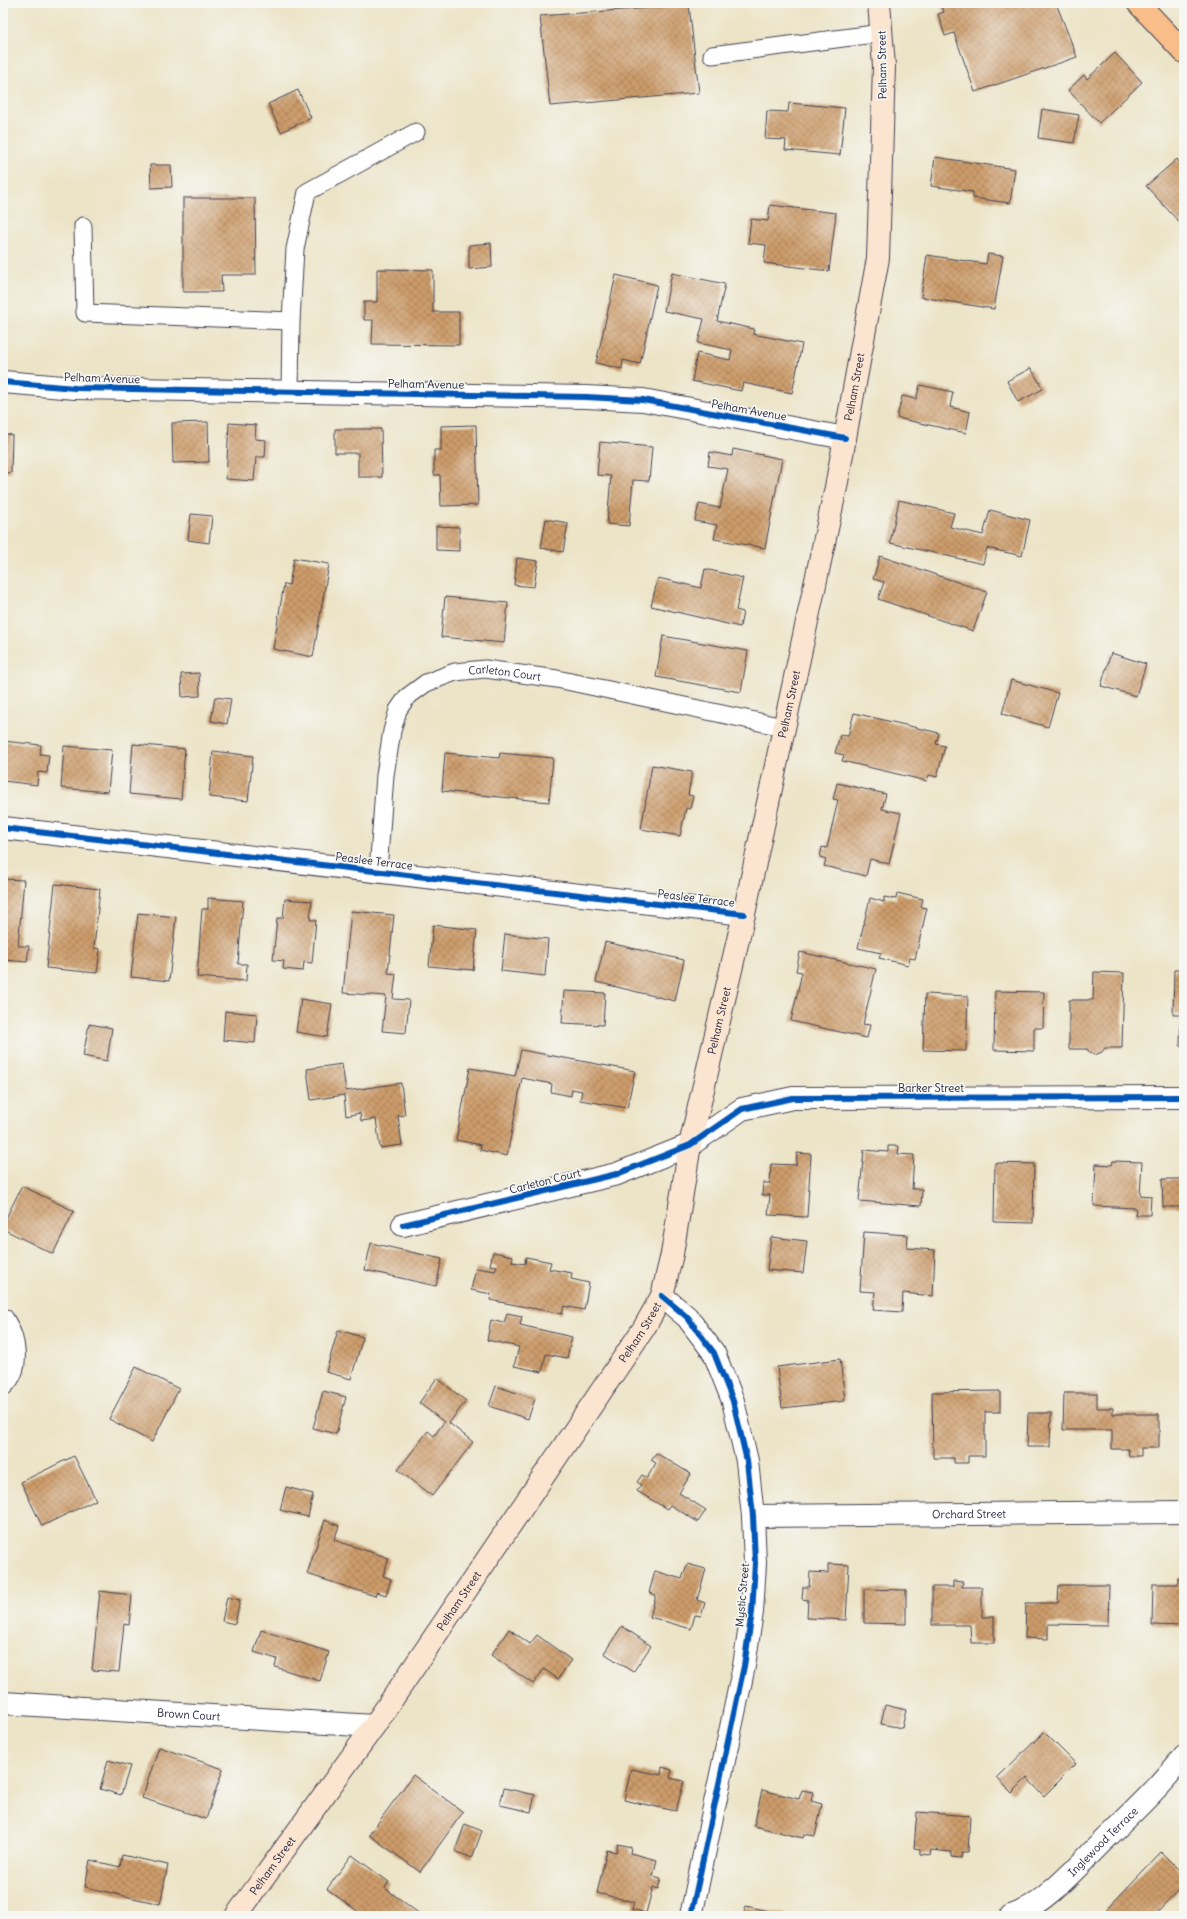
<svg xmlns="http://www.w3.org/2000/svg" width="1187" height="1919" viewBox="0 0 1187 1919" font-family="Delius,sans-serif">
<defs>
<pattern id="building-cross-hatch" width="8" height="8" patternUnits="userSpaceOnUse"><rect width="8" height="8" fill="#cd9c6b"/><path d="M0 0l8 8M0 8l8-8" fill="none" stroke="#a67f59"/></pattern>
</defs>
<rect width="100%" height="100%" fill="#f6f6f2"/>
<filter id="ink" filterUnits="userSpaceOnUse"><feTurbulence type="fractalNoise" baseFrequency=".025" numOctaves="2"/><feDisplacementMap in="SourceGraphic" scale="8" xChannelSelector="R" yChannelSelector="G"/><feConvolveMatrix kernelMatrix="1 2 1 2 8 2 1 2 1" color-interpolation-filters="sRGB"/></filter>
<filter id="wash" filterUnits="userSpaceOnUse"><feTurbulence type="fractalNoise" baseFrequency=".012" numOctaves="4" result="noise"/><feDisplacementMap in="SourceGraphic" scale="16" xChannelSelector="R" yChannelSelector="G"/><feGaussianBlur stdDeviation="0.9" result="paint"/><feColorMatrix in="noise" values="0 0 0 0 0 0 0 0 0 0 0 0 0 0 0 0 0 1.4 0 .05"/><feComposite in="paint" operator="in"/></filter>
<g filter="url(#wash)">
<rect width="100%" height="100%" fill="#ece4c7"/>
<g id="blocks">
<g fill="url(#building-cross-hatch)">
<polygon points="939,3 1056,3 1077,57 975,92 954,33 945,36 938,14 944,12"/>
<polygon points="689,5 699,93 550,106 540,16"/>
<polygon points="1115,53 1142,82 1099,123 1068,90 1084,75 1087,79"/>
<polygon points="298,90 311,118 281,132 268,104"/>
<polygon points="789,103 845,108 840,155 785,150 786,140 765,139 767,111 788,112"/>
<polygon points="1042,109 1079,115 1074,143 1038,138"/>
<polygon points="935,157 1015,169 1010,203 973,198 973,192 931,186"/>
<polygon points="1184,158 1184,219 1180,223 1146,186 1177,159 1179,162"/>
<polygon points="150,165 171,165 172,187 151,188"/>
<polygon points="183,198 255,198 256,275 221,275 222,292 183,292"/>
<polygon points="770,205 836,213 829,271 764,263 766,245 748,243 751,219 768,221"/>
<polygon points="491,243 492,267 469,269 469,245"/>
<polygon points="988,254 1003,256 994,309 921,297 927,255 986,264"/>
<polygon points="377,269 433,270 433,312 459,312 459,345 372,344 373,320 364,320 364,302 377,302"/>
<polygon points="672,273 725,284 717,321 754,329 753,334 802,344 792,393 743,383 741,391 692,381 697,353 730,360 732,350 698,343 704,319 664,311"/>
<polygon points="616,275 657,285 640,364 623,360 622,369 596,363"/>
<polygon points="1031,368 1043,389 1018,402 1007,381"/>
<polygon points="920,385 953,392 950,407 970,412 966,433 897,418 902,396 916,399"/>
<polygon points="208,422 209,462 173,463 172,423"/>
<polygon points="229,423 256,425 255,439 266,440 265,457 256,457 254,481 226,479"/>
<polygon points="476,425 478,505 441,506 440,475 434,475 434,450 441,450 441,426"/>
<polygon points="335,429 381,429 382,477 358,477 358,453 335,453"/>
<polygon points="3,434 12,435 11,473 3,472"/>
<polygon points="600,442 652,447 649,481 633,480 629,526 607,524 611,476 597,475"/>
<polygon points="733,449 782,459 765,548 714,539 717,525 695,521 699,504 720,508 728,469 708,466 710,452 732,456"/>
<polygon points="899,500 954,513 950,527 983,535 990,510 1030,520 1022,556 987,548 983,564 890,543"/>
<polygon points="191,514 212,516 209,543 188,540"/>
<polygon points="546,519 568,523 563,552 541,548"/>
<polygon points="436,526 459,527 459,551 436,550"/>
<polygon points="880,556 987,592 973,631 878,599 884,582 873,579"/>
<polygon points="294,558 329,564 313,657 273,649 284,584 289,585"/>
<polygon points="517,558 538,561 534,587 514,585"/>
<polygon points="705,569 743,578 736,610 743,612 740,627 651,606 658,578 701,588"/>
<polygon points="445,597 508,603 504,643 441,637"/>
<polygon points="663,636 748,651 741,692 656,677"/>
<polygon points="1111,653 1146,664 1136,696 1101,686"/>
<polygon points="199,673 200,696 182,697 181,674"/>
<polygon points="1011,680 1058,693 1048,727 1002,714"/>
<polygon points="215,697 231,699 227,724 211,721"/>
<polygon points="854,713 939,733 936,744 945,746 937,777 929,775 927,781 842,761 844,755 835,753 840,735 848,736"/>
<polygon points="3,741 41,745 40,754 49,755 47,773 38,772 37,785 3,781"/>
<polygon points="133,744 185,749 181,799 129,794"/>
<polygon points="64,746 112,750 108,792 61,788"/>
<polygon points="213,751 253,756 248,801 209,797"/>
<polygon points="445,753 499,758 500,753 553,758 549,802 442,791"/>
<polygon points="652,765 692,772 688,795 693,796 690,809 686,808 680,836 641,829"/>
<polygon points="837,783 886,794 882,809 901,813 889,864 870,859 866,876 824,866 826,859 820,857 822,847 827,848 838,800 833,799"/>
<polygon points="3,879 24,880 18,946 29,946 27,962 3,960"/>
<polygon points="55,884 100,889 94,948 100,949 97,973 46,968"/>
<polygon points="897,893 923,899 921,907 927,908 915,959 910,958 908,965 879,958 881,953 858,948 870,898 884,902 884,897 896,899"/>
<polygon points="208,898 243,901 238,964 247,964 246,981 197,977 202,909 208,909"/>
<polygon points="285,899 312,901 310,920 316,920 312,963 304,962 303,971 283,969 284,961 273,960 277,918 283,918"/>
<polygon points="351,911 394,915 388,973 396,974 393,999 409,1000 406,1033 382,1031 386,996 343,993"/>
<polygon points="138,913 176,917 169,981 131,977"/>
<polygon points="433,925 477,930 473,970 429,966"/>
<polygon points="505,934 548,939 545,976 501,971"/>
<polygon points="605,942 684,960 675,1001 596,982"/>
<polygon points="800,952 876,969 863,1024 870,1025 867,1038 791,1021 802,972 796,971"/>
<polygon points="1174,970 1184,970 1184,1046 1180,1046 1181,1015 1173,1015"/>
<polygon points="1094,972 1124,973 1122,1048 1105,1048 1102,1052 1095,1055 1090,1053 1087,1049 1069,1049 1069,1000 1093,1000"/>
<polygon points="564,991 605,993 603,1025 562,1023"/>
<polygon points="995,991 1044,992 1043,1028 1034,1028 1034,1051 994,1050"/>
<polygon points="925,994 968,996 966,1051 923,1050"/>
<polygon points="301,999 332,1004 327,1037 296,1032"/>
<polygon points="225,1011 257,1014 255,1043 223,1040"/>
<polygon points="89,1024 112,1028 107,1061 83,1056"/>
<polygon points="521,1050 635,1071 627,1108 580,1100 582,1091 572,1089 571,1096 551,1092 552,1084 522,1078 507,1156 480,1150 481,1145 456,1140 470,1068 515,1076"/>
<polygon points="342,1064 346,1091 401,1083 405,1115 398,1116 402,1145 380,1148 376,1119 361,1121 360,1113 346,1116 344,1095 311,1100 307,1069"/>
<polygon points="888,1146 899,1146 898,1154 914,1155 912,1189 922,1189 921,1206 859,1201 864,1150 888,1152"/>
<polygon points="797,1153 811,1154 807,1217 768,1215 770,1195 762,1195 763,1183 770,1183 771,1164 796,1165"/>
<polygon points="1113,1161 1142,1162 1140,1195 1151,1196 1150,1215 1135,1215 1136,1208 1094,1206 1096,1164 1112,1165"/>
<polygon points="995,1163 1034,1164 1033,1223 994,1222"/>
<polygon points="1162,1179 1183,1179 1183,1207 1163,1207"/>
<polygon points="22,1186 74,1211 53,1254 3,1229 3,1224"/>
<polygon points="864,1232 908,1235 907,1248 935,1250 933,1296 903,1293 902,1312 873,1310 875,1292 860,1291"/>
<polygon points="771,1237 807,1241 803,1273 767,1270"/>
<polygon points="371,1243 442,1259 436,1286 365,1270"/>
<polygon points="493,1252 513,1256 512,1262 525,1264 526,1257 551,1262 549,1269 572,1273 571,1279 589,1283 584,1310 564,1306 562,1314 490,1300 491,1294 471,1290 476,1268 495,1271 497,1266 490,1265"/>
<polygon points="507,1313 522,1316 520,1325 572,1337 567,1358 546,1354 542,1372 514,1366 519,1347 487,1340 491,1320 504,1323"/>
<polygon points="338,1330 363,1337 351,1379 326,1372"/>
<polygon points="840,1359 845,1401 782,1408 777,1367"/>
<polygon points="136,1367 179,1389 152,1442 109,1419"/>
<polygon points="437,1378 466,1401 449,1423 473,1442 432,1496 398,1470 428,1431 434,1436 444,1422 419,1403"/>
<polygon points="496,1386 535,1399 528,1419 489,1406"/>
<polygon points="323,1391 346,1397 336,1434 313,1428"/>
<polygon points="1000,1391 1000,1412 985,1412 985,1456 968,1456 968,1463 954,1463 954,1458 933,1458 932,1392"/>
<polygon points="1064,1393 1097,1393 1097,1408 1113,1408 1113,1414 1159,1414 1159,1448 1141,1448 1141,1456 1129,1456 1128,1449 1112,1449 1112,1430 1063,1430"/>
<polygon points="1028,1413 1051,1413 1050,1447 1027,1447"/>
<polygon points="656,1453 691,1474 679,1493 706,1510 698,1522 670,1505 667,1509 637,1491 641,1485 637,1482 642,1475 647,1478 656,1463 651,1460"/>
<polygon points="74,1456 96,1500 42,1526 21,1482"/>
<polygon points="286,1487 313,1494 308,1517 280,1510"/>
<polygon points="325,1520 339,1526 334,1540 389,1558 383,1576 391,1579 386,1595 377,1592 375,1596 307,1574"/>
<polygon points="687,1564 706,1569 697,1600 705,1603 701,1616 695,1615 691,1629 650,1617 656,1595 649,1593 655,1571 682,1579"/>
<polygon points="828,1564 849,1565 846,1620 807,1618 808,1600 802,1599 803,1587 809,1587 810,1572 828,1573"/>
<polygon points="1178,1578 1184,1578 1184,1626 1152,1625 1153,1584 1178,1584"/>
<polygon points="953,1581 963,1582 962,1587 982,1587 982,1617 994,1617 994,1643 971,1643 970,1625 932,1625 932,1587 953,1587"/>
<polygon points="1059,1585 1109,1585 1108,1625 1048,1624 1048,1639 1025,1638 1026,1603 1058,1603"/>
<polygon points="864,1589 906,1590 906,1624 864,1623"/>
<polygon points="100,1591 132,1595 129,1625 124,1624 119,1672 92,1670"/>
<polygon points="227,1597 240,1600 235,1624 222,1621"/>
<polygon points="622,1626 651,1646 633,1672 604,1653"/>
<polygon points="509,1629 530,1644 537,1635 571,1660 558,1679 544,1669 533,1684 491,1655"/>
<polygon points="261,1630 329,1652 320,1681 275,1667 277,1659 254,1652"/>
<polygon points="885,1705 906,1710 902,1728 881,1724"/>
<polygon points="3,1729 5,1729 4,1755 3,1755"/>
<polygon points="1044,1732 1076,1764 1044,1796 1027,1778 1012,1793 997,1778"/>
<polygon points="159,1747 223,1769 206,1819 142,1798"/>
<polygon points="108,1760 130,1766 121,1795 100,1789"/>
<polygon points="662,1767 672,1770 670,1778 684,1781 676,1811 624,1800 631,1769 661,1775"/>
<polygon points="413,1775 463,1812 420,1872 369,1835"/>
<polygon points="504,1788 535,1795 531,1812 500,1805"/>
<polygon points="762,1790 799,1799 802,1790 813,1792 811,1801 822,1804 815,1836 804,1834 803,1838 754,1826"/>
<polygon points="917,1812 970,1816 968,1852 962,1852 961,1858 951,1857 951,1852 931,1850 930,1855 920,1854 920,1849 914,1848"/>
<polygon points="465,1824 482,1831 472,1858 455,1851"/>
<polygon points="618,1844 631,1847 630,1853 657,1860 653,1876 661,1878 658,1889 653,1887 646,1913 632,1909 634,1902 597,1893 607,1850 616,1852"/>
<polygon points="1161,1852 1184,1875 1184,1885 1154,1916 1110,1916 1105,1911"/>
<polygon points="122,1855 168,1865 160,1904 85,1887 90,1860 120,1867"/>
<polygon points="352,1855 389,1882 385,1888 421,1915 420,1916 364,1916 327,1889"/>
<polygon points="746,1906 786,1915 786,1916 743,1916"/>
</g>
</g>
</g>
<g filter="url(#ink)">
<use href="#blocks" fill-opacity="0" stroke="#403f50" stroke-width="1"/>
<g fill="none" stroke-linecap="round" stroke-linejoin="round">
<g stroke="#403f50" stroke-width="19">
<g id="lane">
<polyline points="712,55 882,33"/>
<polyline points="83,226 85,313 291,321 290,392"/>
<polyline points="291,321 295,249 307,192 416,132"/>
<path id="s1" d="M378 872 385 775 392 731 398 710 407 697 426 683 455 672 485 669 557 679 783 727"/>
</g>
</g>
<g stroke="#403f50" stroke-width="24">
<g id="street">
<polyline points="3,382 75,388 586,397 643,400 845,438"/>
<polyline points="3,828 744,914"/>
<polyline points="403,1225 617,1174 690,1145 742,1109 793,1098 1184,1097"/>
<polyline points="662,1296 687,1317 714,1353 733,1401 747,1461 753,1516 755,1563 752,1612 744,1666 691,1916"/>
<path d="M3 1320C15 1339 20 1367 3 1384"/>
<path id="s2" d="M753 1516 1184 1512"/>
<path id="s3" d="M3 1703 374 1726"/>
<path id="s4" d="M1011 1916C1043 1906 1078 1866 1101 1843 1130 1815 1159 1788 1184 1756"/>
</g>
</g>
<g stroke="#403f50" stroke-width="24">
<g id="secondary">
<path id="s5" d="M236 1916 374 1726 644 1328 662 1296 672 1254 690 1145 744 914 836 487 878 258 884 66 879 3"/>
</g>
</g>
<g stroke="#403f50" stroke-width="24">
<polyline id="primary" points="1138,3 1184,52"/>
</g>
<use href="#lane" stroke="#fff" stroke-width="17"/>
<use href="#street" stroke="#fff" stroke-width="22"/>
<use href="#secondary" stroke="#fce5d0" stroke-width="22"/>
<use href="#primary" stroke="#f8bd89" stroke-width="22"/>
<g stroke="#f6f6f2" stroke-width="8">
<g id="cycleway">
<polyline points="3,382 75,388 586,397 643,400 845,438"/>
<polyline points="3,828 744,914"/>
<polyline points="403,1225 617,1174 690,1145 742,1109 793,1098 1184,1097"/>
<polyline points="662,1296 687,1317 714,1353 733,1401 747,1461 753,1516 755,1563 752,1612 744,1666 691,1916"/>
</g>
</g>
<use href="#cycleway" stroke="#0057b8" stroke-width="6"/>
</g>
</g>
<g text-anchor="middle" stroke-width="3.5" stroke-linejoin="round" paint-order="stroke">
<g font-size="11" fill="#22223b" stroke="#f6f6f2">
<text transform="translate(882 65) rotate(-91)" y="4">Pelham Street</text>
<text transform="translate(102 378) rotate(2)" y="4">Pelham Avenue</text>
<text transform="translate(426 384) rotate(1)" y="4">Pelham Avenue</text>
<text dy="4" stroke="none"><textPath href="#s5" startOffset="1682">Pelham Street</textPath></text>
<text transform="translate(749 410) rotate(10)" y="4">Pelham Avenue</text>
<text dy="4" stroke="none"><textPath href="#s1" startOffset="284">Carleton Court</textPath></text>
<text dy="4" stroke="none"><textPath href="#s5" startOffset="1358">Pelham Street</textPath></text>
<text transform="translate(374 861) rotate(7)" y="4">Peaslee Terrace</text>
<text transform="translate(696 898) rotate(7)" y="4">Peaslee Terrace</text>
<text dy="4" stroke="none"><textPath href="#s5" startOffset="1034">Pelham Street</textPath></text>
<text x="931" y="1092">Barker Street</text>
<text transform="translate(545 1181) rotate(-14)" y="4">Carleton Court</text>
<text dy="4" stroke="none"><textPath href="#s5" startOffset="710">Pelham Street</textPath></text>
<text dy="4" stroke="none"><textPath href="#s2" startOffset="216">Orchard Street</textPath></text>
<text transform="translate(742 1595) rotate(-85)" y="4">Mystic Street</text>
<text dy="4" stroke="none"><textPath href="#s5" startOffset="386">Pelham Street</textPath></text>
<text dy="4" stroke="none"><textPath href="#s3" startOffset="186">Brown Court</textPath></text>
<text dy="4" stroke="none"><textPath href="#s4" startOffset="119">Inglewood Terrace</textPath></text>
<text dy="4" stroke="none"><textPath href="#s5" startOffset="62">Pelham Street</textPath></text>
</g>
</g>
<rect width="1187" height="1919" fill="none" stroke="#f6f6f2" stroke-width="16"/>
</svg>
